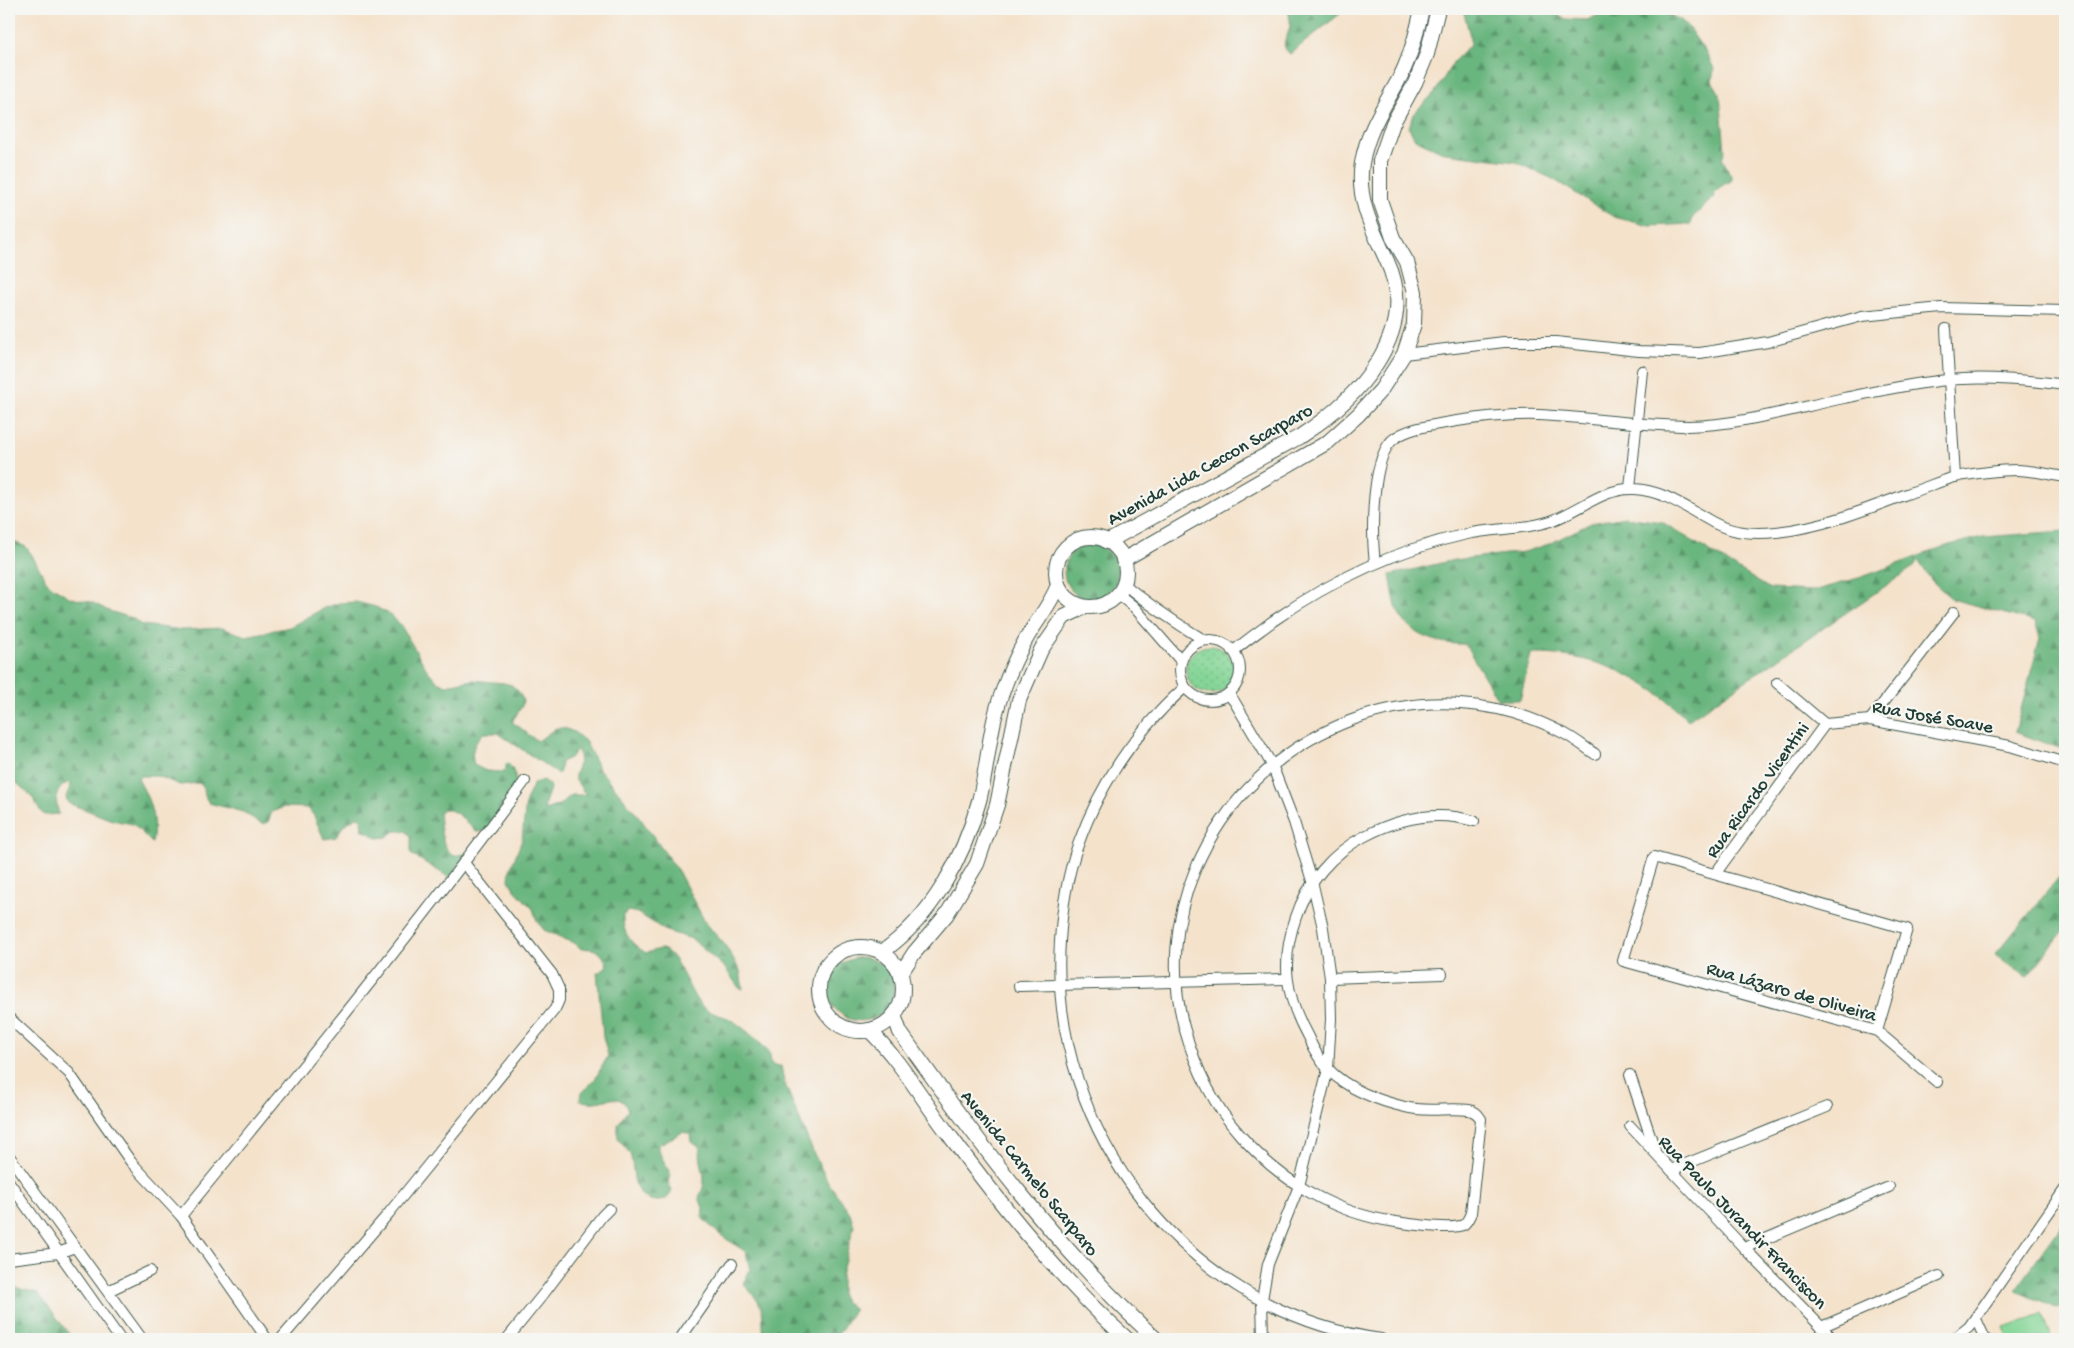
<svg xmlns="http://www.w3.org/2000/svg" width="2074" height="1348" viewBox="0 0 2074 1348" font-family="'Gochi Hand',sans-serif">
<defs>
<pattern id="grass-dots" width="8" height="8" patternUnits="userSpaceOnUse" patternTransform="scale(1.25)"><rect width="8" height="8" fill="#84d596"/><path d="M2 2h.1M6 6h.1" fill="none" stroke="#6bae7b" stroke-width="1.8" stroke-linecap="round"/></pattern>
<pattern id="forest-firs" width="22" height="20" patternUnits="userSpaceOnUse" patternTransform="scale(1.25)"><rect width="22" height="20" fill="#6bb67f"/><path d="M5 1l3.5 6h-7zM16 11l3.5 6h-7z" fill="#579569"/></pattern>
</defs>
<rect width="100%" height="100%" fill="#f6f6f2"/>
<filter id="ink" filterUnits="userSpaceOnUse"><feTurbulence type="fractalNoise" baseFrequency=".02" numOctaves="2"/><feDisplacementMap in="SourceGraphic" scale="10" xChannelSelector="R" yChannelSelector="G"/><feConvolveMatrix kernelMatrix="1 2 1 2 8 2 1 2 1" color-interpolation-filters="sRGB"/></filter>
<filter id="wash" filterUnits="userSpaceOnUse"><feTurbulence type="fractalNoise" baseFrequency=".0096" numOctaves="4" result="noise"/><feDisplacementMap in="SourceGraphic" scale="20" xChannelSelector="R" yChannelSelector="G"/><feGaussianBlur stdDeviation="1.12" result="paint"/><feColorMatrix in="noise" values="0 0 0 0 0 0 0 0 0 0 0 0 0 0 0 0 0 1.4 0 .05"/><feComposite in="paint" operator="in"/></filter>
<g filter="url(#wash)">
<rect width="100%" height="100%" fill="#f4e2cb"/>
<circle fill="url(#grass-dots)" stroke="#528965" cx="1210" cy="670" r="24"/>
<g fill="url(#forest-firs)" stroke="#457a5a">
<path d="M1289 9H1346L1290 54C1278 44 1289 37 1290 25 1291 19 1288 15 1289 9Z"/>
<polygon points="1463,9 1549,9 1566,19 1587,20 1612,9 1635,9 1670,15 1681,20 1688,27 1708,56 1714,69 1712,81 1720,94 1725,151 1722,158 1732,178 1731,181 1723,185 1714,194 1713,198 1693,217 1691,224 1650,226 1614,217 1553,179 1516,162 1445,153 1415,139 1409,128 1413,114 1436,91 1454,61 1470,45 1470,36"/>
<path d="M1625 517 1662 522 1770 589 1813 591 1862 577 1949 545 1983 537 2065 531V750L2015 732 2040 638 2035 622 1952 599 1932 581 1917 559 1915 566 1688 720C1646 676 1592 653 1531 654L1520 700H1498L1465 644C1439 645 1405 635 1396 606 1393 596 1392 585 1390 575L1454 560 1524 552 1549 544 1591 523Z"/>
<path d="M9 540 26 547 32 555 46 581 51 586 71 598 91 602 109 611 132 618 142 625 183 630 222 628 246 636 290 627 324 608 339 603 356 602 376 607 389 614 400 624 427 670 437 681 446 685 472 680 504 683 512 685 519 692 523 700 522 706 513 720V723C523 728 528 736 538 741L556 728H564L574 732 585 741 599 769 640 818 678 871 705 922 725 945 740 971 743 989 739 988 725 968 692 939 666 931 638 913 628 911 623 915C622 933 631 944 646 953 651 952 657 949 661 949 676 949 689 993 700 1004 708 1014 719 1014 730 1019 739 1024 766 1046 770 1055 771 1057 770 1060 771 1063L774 1066H781L784 1082 814 1154 828 1182 850 1213 854 1226 841 1275V1294L845 1302 854 1310 835 1339H766C761 1331 764 1320 762 1311 760 1300 750 1292 743 1283L750 1270 746 1252 719 1234 702 1218 703 1208 699 1197C710 1178 699 1168 700 1147L691 1142 690 1134 683 1132 658 1145V1150L671 1175 668 1181 672 1191C668 1199 665 1201 657 1201 629 1199 636 1171 630 1154 627 1149 621 1143 618 1139V1124L628 1110C619 1086 600 1109 580 1100L582 1093 595 1079 608 1056 603 1036 597 972H601L607 965C603 952 595 947 581 949L576 944 544 930 537 921 533 909 514 889 509 880 510 870 522 840 526 801 534 783 543 780 550 786C550 794 543 802 545 810L561 804 571 795H586L575 779V774L580 762 578 750H576L570 758 561 762 560 771 558 774 498 733H484C474 743 470 751 474 765L486 771 503 772 506 770V764L508 763C510 766 513 769 514 773 524 798 503 833 476 832 467 823 457 809 443 809L439 813C441 828 440 847 454 856L467 853 450 878 411 854V837L406 831H395L387 837 377 838 362 829 361 818 356 817 343 826 336 837 324 839 314 816 308 808 284 807 272 812 268 822 262 824 243 812 209 803 206 798 203 787 199 783 180 785 158 776H141L138 779C150 800 157 819 152 843L133 824 112 820 68 803 66 797 71 784 69 782C54 790 55 799 59 814L44 815C37 809 36 801 30 795 24 789 18 785 12 778L9 780Z"/>
<circle cx="1091" cy="572" r="27"/>
<polygon points="2065,870 2065,929 2027,977 1995,955"/>
<path d="M864 957C915 969 894 1028 853 1020 846 1019 839 1012 833 1008 831 1001 827 991 828 984 831 965 848 958 864 957Z"/>
<polygon points="2065,1221 2065,1308 2056,1308 2015,1290"/>
<polygon points="9,1286 38,1293 73,1339 9,1339"/>
</g>
<polygon fill="#84d596" stroke="#528965" points="2042,1314 2051,1339 2008,1339 2004,1327"/>
</g>
<g filter="url(#ink)">
<g fill="none" stroke-linecap="round" stroke-linejoin="round">
<g stroke="#3f564b" stroke-width="12">
<g id="street">
<polyline points="1946,329 1955,477"/>
<polyline points="1404,354 1504,342 1556,342 1639,351 1700,353 1768,342 1862,316 1941,308 2065,311"/>
<polyline points="1630,488 1642,371"/>
<path d="M1375 562C1371 535 1371 454 1395 438 1409 428 1429 426 1445 423 1475 418 1508 414 1538 415 1588 417 1638 426 1688 426 1742 425 1792 409 1844 398 1878 391 1913 383 1948 380 1985 376 2028 380 2065 385"/>
<path d="M1124 584C1149 605 1176 623 1204 640"/>
<polyline points="1118,594 1134,607 1181,661"/>
<circle cx="1210" cy="670" r="30"/>
<path d="M1234 651C1246 640 1260 631 1273 621 1333 579 1395 550 1467 534 1495 528 1524 530 1551 521 1578 512 1604 487 1634 489 1661 490 1684 506 1707 519 1728 532 1752 535 1776 532 1823 527 1868 509 1912 492 1926 488 1940 481 1955 477 1970 474 2000 470 2017 470 2032 470 2050 475 2065 477"/>
<polyline points="1777,683 1825,724 1870,720 2010,746 2065,763"/>
<path d="M1185 687C1136 731 1100 783 1078 845 1067 876 1062 909 1060 941 1048 1133 1189 1313 1381 1339"/>
<polyline points="1228,694 1234,701 1272,765 1294,822 1312,881 1323,928 1330,978 1331,1019 1328,1069 1299,1186 1268,1264 1262,1300 1263,1339"/>
<polyline points="1870,720 1954,612"/>
<path d="M1474 821C1436 810 1399 818 1365 836 1332 853 1307 883 1296 917 1280 962 1286 997 1308 1037 1313 1048 1319 1060 1328 1069 1347 1089 1379 1101 1405 1107 1426 1113 1448 1107 1469 1110 1475 1111 1478 1114 1481 1119L1471 1213C1469 1217 1467 1223 1463 1225 1451 1230 1409 1224 1396 1222 1336 1214 1280 1181 1241 1136 1213 1105 1195 1067 1184 1027 1170 975 1174 920 1195 870 1254 728 1427 659 1565 734 1576 740 1586 748 1595 754"/>
<polyline points="1715,874 1825,724"/>
<polyline points="1330,978 1442,974"/>
<polyline points="1019,986 1287,979"/>
<polyline points="9,1018 69,1073 131,1162 181,1216 267,1339"/>
<polyline points="1877,1031 1907,929 1654,857 1623,961 1877,1031 1937,1082"/>
<polyline points="1630,1075 1655,1150"/>
<polyline points="1630,1126 1744,1248 1833,1339"/>
<polyline points="9,1156 142,1339"/>
<polyline points="1671,1170 1827,1107"/>
<polyline points="9,1182 120,1339"/>
<path d="M181 1216C298 1073 415 930 525 781"/>
<polyline points="1744,1248 1889,1187"/>
<polyline points="9,1259 58,1253 75,1247"/>
<polyline points="108,1291 150,1271"/>
<polyline points="1976,1319 1985,1339"/>
<polyline points="1821,1327 1939,1276"/>
<polyline points="281,1339 389,1213 555,1009 559,1000 559,989 552,974 465,864"/>
<polyline points="507,1339 545,1292 602,1216 609,1209"/>
<polyline points="680,1339 732,1264"/>
<polyline points="1954,1339 1969,1327 2065,1189"/>
</g>
</g>
<g stroke="#3f564b" stroke-width="16">
<g id="secondary">
<circle cx="1091" cy="572" r="35"/>
<path d="M1107 542 1299 437C1356 400 1421 334 1387 261 1373 230 1356 199 1362 163 1367 132 1383 108 1398 81 1410 60 1417 32 1422 9"/>
<polyline points="1123,560 1328,442 1358,415 1381,390 1404,354 1414,324 1415,292 1407,262 1393,238 1380,200 1380,161 1393,123 1415,83 1427,54 1438,9"/>
<circle cx="861" cy="989" r="42"/>
<path d="M882 952C932 917 963 859 979 801 988 766 989 728 1002 693 1008 676 1016 657 1025 641 1036 621 1050 606 1058 585"/>
<polyline points="901,973 914,953 947,914 977,864 997,805 1019,700 1041,650 1064,617 1085,607"/>
<path d="M894 1015 900 1032C977 1141 1057 1249 1156 1339"/>
<path d="M869 1030C901 1061 923 1101 950 1136 1001 1205 1063 1282 1127 1339"/>
</g>
</g>
<use href="#street" stroke="#fff" stroke-width="10"/>
<use href="#secondary" stroke="#fff" stroke-width="14"/>
</g>
</g>
<g text-anchor="middle" stroke-width="4.5" stroke-linejoin="round" paint-order="stroke">
<g font-size="19" fill="#1f3d34" stroke="#f6f6f2">
<text transform="translate(1209 463) rotate(-29)" y="7">Avenida Lida Ceccon Scarparo</text>
<text transform="translate(1933 715) rotate(10)" y="7">Rua José Soave</text>
<text transform="translate(1756 789) rotate(-54)" y="7">Rua Ricardo Vicentini</text>
<text transform="translate(1792 990) rotate(16)" y="7">Rua Lázaro de Oliveira</text>
<text transform="translate(1031 1172) rotate(51)" y="7">Avenida Carmelo Scarparo</text>
<text transform="translate(1744 1221) rotate(46)" y="7">Rua Paulo Jurandir Franciscon</text>
</g>
</g>
<rect width="2074" height="1348" fill="none" stroke="#f6f6f2" stroke-width="30"/>
</svg>
